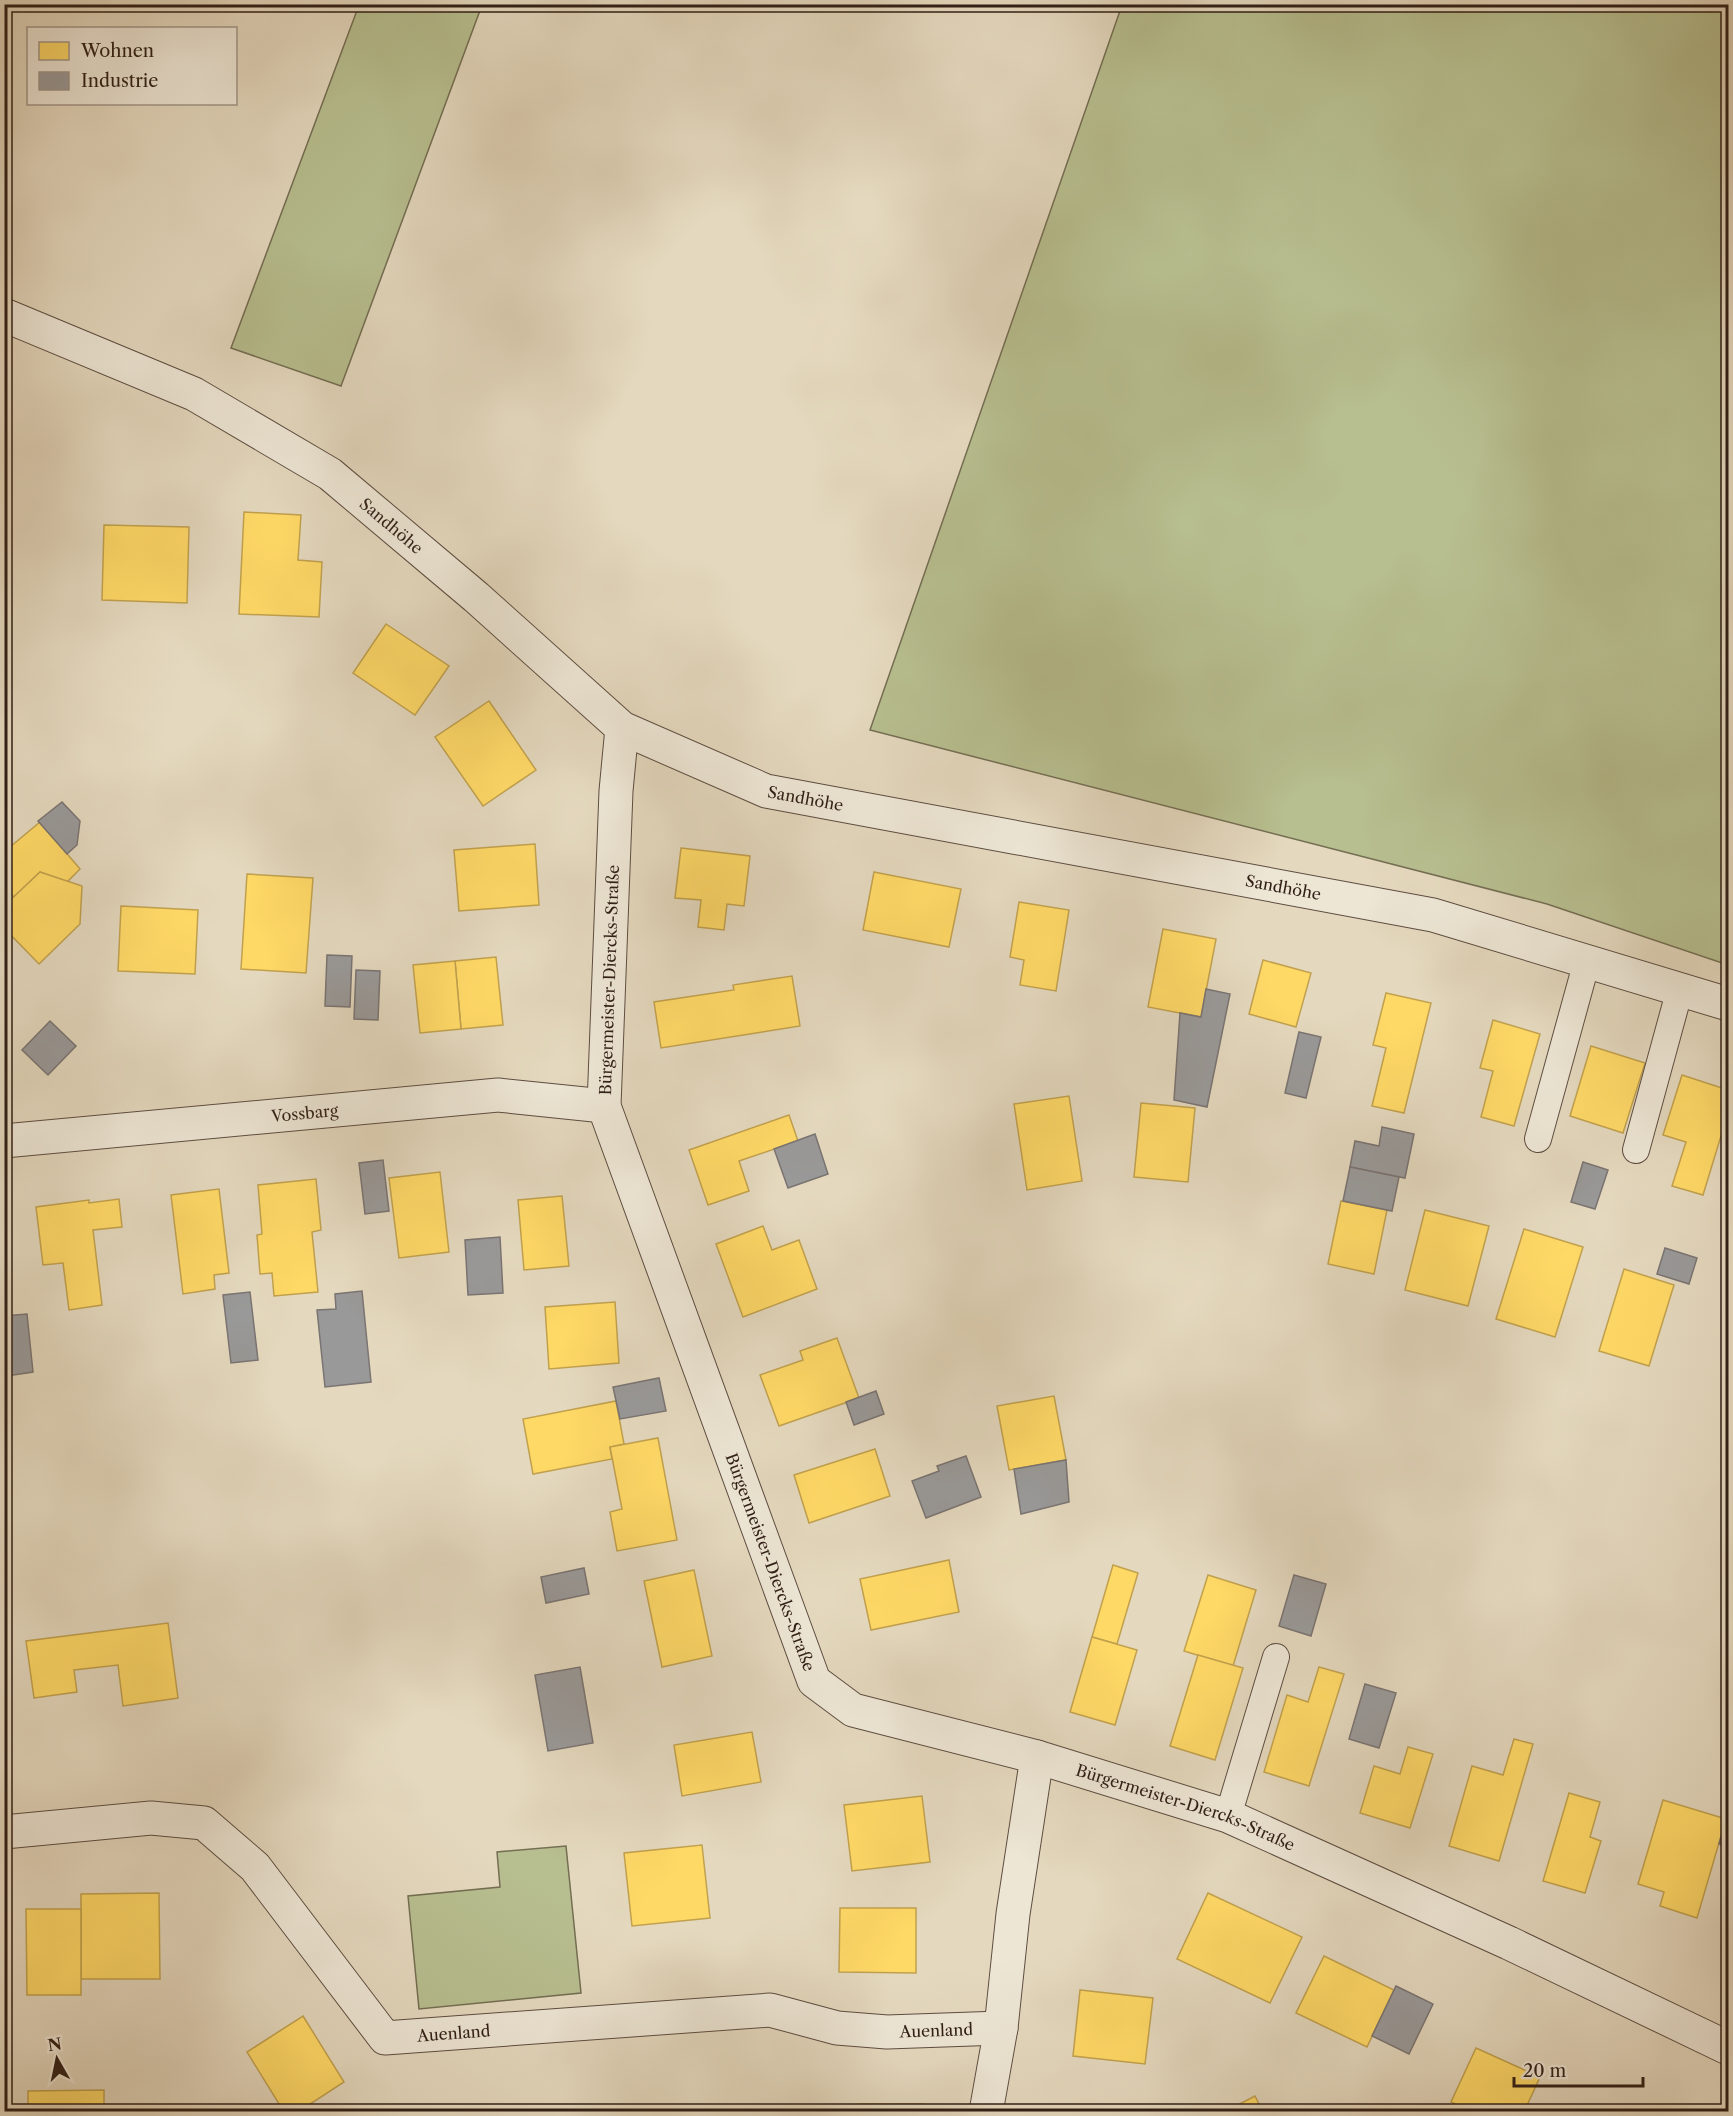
<svg xmlns="http://www.w3.org/2000/svg" width="1733" height="2116" viewBox="0 0 1733 2116" font-family="'Libre Caslon Text',serif">
<rect width="100%" height="100%" fill="#e4d8be"/>
<filter id="stains"><feTurbulence type="fractalNoise" baseFrequency=".00333" numOctaves="4"/><feColorMatrix values="0 0 0 0 .2 0 0 0 0 .09 0 0 0 0 .02 0 0 0 .5 -.17"/></filter>
<radialGradient id="worn" r=".72"><stop offset=".6" stop-color="#630" stop-opacity="0"/><stop offset="1" stop-color="#630" stop-opacity=".3"/></radialGradient>
<g fill="#b7be8f" stroke="#746e53" stroke-width="1.5">
<polygon points="359,5 482,5 341,386 231,348"/>
<polygon points="1122,5 1728,5 1728,965 1547,904 870,730"/>
<polygon points="566,1846 581,1993 419,2009 408,1896 500,1887 497,1852"/>
</g>
<g fill="#ffd966" stroke="#c1a14e" stroke-width="1.5">
<polygon points="244,512 301,515 298,560 322,562 319,617 239,614"/>
<polygon points="104,525 189,527 187,603 102,600"/>
<polygon points="386,624 449,666 415,715 353,673"/>
<polygon points="489,701 536,770 483,806 435,737"/>
<polygon points="40,822 80,869 66,883 40,872 14,897 4,887 4,852"/>
<polygon points="535,844 539,905 459,911 454,850"/>
<polygon points="681,848 750,856 744,906 727,904 724,930 698,927 701,900 675,898"/>
<polygon points="40,872 82,886 80,924 39,964 4,928 4,906"/>
<polygon points="874,872 961,889 949,947 863,930"/>
<polygon points="247,874 313,878 306,973 241,969"/>
<polygon points="1019,902 1069,910 1056,991 1020,985 1024,960 1010,957"/>
<polygon points="121,906 198,910 195,974 118,971"/>
<polygon points="1163,929 1216,939 1201,1017 1148,1007"/>
<polygon points="496,957 503,1025 461,1029 455,961"/>
<polygon points="1263,960 1311,973 1296,1027 1249,1014"/>
<polygon points="455,961 461,1029 420,1033 413,965"/>
<polygon points="792,976 800,1026 661,1048 654,1002 734,990 733,985"/>
<polygon points="1386,993 1431,1003 1404,1113 1372,1106 1386,1048 1373,1045"/>
<polygon points="1493,1020 1540,1034 1514,1126 1481,1117 1493,1071 1480,1068"/>
<polygon points="1591,1046 1645,1063 1623,1133 1570,1116"/>
<polygon points="1682,1075 1728,1090 1728,1113 1703,1195 1672,1186 1686,1142 1663,1135"/>
<polygon points="1069,1096 1082,1181 1027,1190 1014,1104"/>
<polygon points="1141,1103 1195,1108 1188,1182 1134,1177"/>
<polygon points="789,1115 798,1141 739,1161 749,1191 708,1205 689,1150"/>
<polygon points="440,1172 449,1252 399,1258 389,1178"/>
<polygon points="316,1179 321,1230 312,1232 318,1292 274,1296 272,1273 260,1274 257,1235 262,1234 258,1185"/>
<polygon points="219,1189 229,1273 214,1275 215,1289 183,1294 171,1195"/>
<polygon points="562,1196 569,1266 524,1270 518,1200"/>
<polygon points="119,1199 122,1227 93,1230 102,1305 69,1310 63,1263 43,1265 36,1207 89,1200 89,1203"/>
<polygon points="1341,1201 1387,1210 1374,1274 1328,1264"/>
<polygon points="1425,1210 1489,1226 1468,1306 1405,1290"/>
<polygon points="763,1226 772,1250 799,1240 817,1289 743,1317 716,1244"/>
<polygon points="1524,1229 1583,1247 1555,1337 1496,1319"/>
<polygon points="1624,1269 1674,1285 1649,1366 1599,1351"/>
<polygon points="615,1302 619,1363 549,1369 545,1307"/>
<polygon points="837,1338 859,1398 779,1426 760,1375 803,1360 800,1351"/>
<polygon points="1054,1396 1066,1460 1009,1470 997,1406"/>
<polygon points="616,1401 624,1444 610,1447 612,1459 533,1474 523,1419"/>
<polygon points="658,1438 677,1540 617,1551 610,1512 622,1509 610,1447"/>
<polygon points="875,1449 890,1496 809,1523 794,1475"/>
<polygon points="949,1560 959,1612 871,1630 860,1579"/>
<polygon points="1113,1565 1138,1573 1117,1644 1092,1637"/>
<polygon points="694,1570 712,1656 662,1667 644,1581"/>
<polygon points="1208,1575 1256,1590 1233,1666 1184,1651"/>
<polygon points="168,1623 178,1698 123,1706 118,1665 74,1670 77,1692 34,1698 26,1641"/>
<polygon points="1092,1637 1137,1650 1115,1725 1070,1712"/>
<polygon points="1198,1655 1243,1668 1215,1760 1170,1746"/>
<polygon points="1319,1667 1344,1674 1309,1786 1264,1772 1287,1695 1308,1702"/>
<polygon points="752,1732 761,1782 682,1796 674,1745"/>
<polygon points="1514,1739 1533,1744 1499,1861 1449,1846 1472,1766 1503,1775"/>
<polygon points="1408,1747 1433,1754 1410,1828 1360,1813 1374,1766 1400,1774"/>
<polygon points="1569,1793 1600,1802 1590,1837 1601,1841 1585,1893 1543,1881"/>
<polygon points="922,1796 930,1862 852,1871 844,1805"/>
<polygon points="1663,1800 1726,1819 1697,1918 1660,1906 1664,1892 1638,1884"/>
<polygon points="702,1845 710,1918 632,1926 624,1853"/>
<polygon points="159,1893 160,1979 81,1979 81,1894"/>
<polygon points="1208,1893 1302,1937 1270,2003 1177,1959"/>
<polygon points="840,1908 916,1908 916,1973 839,1972"/>
<polygon points="26,1909 81,1909 81,1995 27,1995"/>
<polygon points="1324,1956 1394,1990 1367,2047 1296,2013"/>
<polygon points="1080,1990 1153,1998 1145,2064 1073,2056"/>
<polygon points="303,2016 344,2082 298,2112 284,2112 247,2052"/>
<polygon points="1476,2048 1540,2077 1524,2112 1471,2112 1451,2102"/>
<polygon points="104,2090 104,2112 28,2112 28,2091"/>
<polygon points="1255,2096 1263,2112 1224,2112"/>
<rect x="858" y="2104" width="66" height="8"/>
</g>
<g fill="#999" stroke="#7a7472" stroke-width="1.5">
<polygon points="62,802 80,821 77,845 67,854 38,821"/>
<polygon points="327,955 352,956 350,1007 325,1006"/>
<polygon points="356,970 380,971 378,1020 354,1019"/>
<polygon points="1206,989 1230,994 1207,1107 1174,1100 1180,1013 1201,1017"/>
<polygon points="50,1021 76,1046 48,1075 22,1050"/>
<polygon points="1299,1032 1321,1037 1306,1098 1285,1093"/>
<polygon points="1382,1127 1414,1134 1405,1178 1350,1167 1355,1141 1379,1146"/>
<polygon points="815,1134 828,1174 788,1188 774,1149"/>
<polygon points="383,1160 389,1211 365,1214 359,1163"/>
<polygon points="1583,1162 1608,1170 1595,1209 1571,1202"/>
<polygon points="1350,1167 1399,1177 1392,1211 1343,1201"/>
<polygon points="500,1237 503,1293 468,1295 465,1240"/>
<polygon points="1665,1248 1697,1258 1689,1284 1657,1274"/>
<polygon points="362,1291 371,1382 325,1387 317,1310 336,1309 335,1294"/>
<polygon points="250,1292 258,1360 231,1363 223,1295"/>
<polygon points="27,1314 33,1372 7,1376 4,1316"/>
<polygon points="659,1378 666,1411 620,1419 613,1387"/>
<polygon points="876,1391 884,1414 854,1425 846,1402"/>
<polygon points="966,1456 981,1497 926,1518 912,1481 939,1471 937,1466"/>
<polygon points="1066,1460 1069,1502 1021,1514 1014,1469"/>
<polygon points="584,1568 589,1594 546,1603 541,1577"/>
<polygon points="1294,1575 1326,1584 1311,1636 1279,1626"/>
<polygon points="580,1667 593,1743 548,1751 535,1675"/>
<polygon points="1365,1684 1396,1693 1379,1748 1349,1739"/>
<polygon points="1728,1812 1728,1847 1719,1844"/>
<polygon points="1396,1986 1433,2004 1409,2054 1372,2036"/>
</g>
<g fill="none" stroke-linecap="round" stroke-linejoin="round">
<g stroke="#5d4d41" stroke-width="28">
<g id="lane">
<polyline points="1538,1139 1587,961"/>
<polyline points="1636,1150 1680,989"/>
<polyline points="1228,1816 1276,1657"/>
</g>
</g>
<g stroke="#5d4d41" stroke-width="35">
<g id="street">
<path id="s1" d="M4 315 194 394 330 474 476 597 622 728 766 791 1433 915 1728 1004"/>
<path id="s2" d="M622 728 616 791 604 1106 814 1681 853 1710 1037 1757 1228 1816 1509 1943 1728 2048"/>
<path id="s3" d="M4 1141 498 1095 604 1106"/>
<path id="s4" d="M4 1832 151 1818 204 1823 255 1867 385 2038 770 2010 837 2028 887 2032 1001 2028"/>
<polyline points="986,2112 1001,2028 1013,1914 1037,1757"/>
</g>
</g>
<use href="#lane" stroke="#ede6d5" stroke-width="26"/>
<use href="#street" stroke="#ede6d5" stroke-width="33"/>
</g>
<g text-anchor="middle" stroke-width="6" stroke-linejoin="round" paint-order="stroke">
<g font-size="16" fill="#301f17" stroke="#ede6d5">
<text dy="6" stroke="none"><textPath href="#s1" startOffset="444">Sandhöhe</textPath></text>
<text dy="6" stroke="none"><textPath href="#s1" startOffset="948">Sandhöhe</textPath></text>
<text dy="6" stroke="none"><textPath href="#s1" startOffset="1434">Sandhöhe</textPath></text>
<text transform="translate(609 980) rotate(-88)" y="6">Bürgermeister-Diercks-Straße</text>
<text dy="6" stroke="none"><textPath href="#s3" startOffset="302">Vossbarg</textPath></text>
<text dy="6" stroke="none"><textPath href="#s2" startOffset="864">Bürgermeister-Diercks-Straße</textPath></text>
<text dy="6" stroke="none"><textPath href="#s2" startOffset="1386">Bürgermeister-Diercks-Straße</textPath></text>
<text dy="6" stroke="none"><textPath href="#s4" startOffset="1038">Auenland</textPath></text>
<text dy="6" stroke="none"><textPath href="#s4" startOffset="552">Auenland</textPath></text>
</g>
</g>
<rect width="1733" height="2116" fill="none" stroke="#e4d8be" stroke-width="24"/>
<rect x="6" y="6" width="1721" height="2104" fill="none" stroke="#301f17" stroke-width="3"/>
<rect x="12" y="12" width="1709" height="2092" fill="none" stroke="#301f17" stroke-width="1.5"/>
<rect x="27" y="27" width="210" height="78" fill="#ede6d5" stroke="#a19689" stroke-width="1.5"/>
<rect x="39" y="42" width="30" height="18" fill="#ffd966" stroke="#a19689" stroke-width="1.5"/>
<text x="81" y="57" font-size="18" fill="#301f17">Wohnen</text>
<rect x="39" y="72" width="30" height="18" fill="#999999" stroke="#a19689" stroke-width="1.5"/>
<text x="81" y="87" font-size="18" fill="#301f17">Industrie</text>
<g transform="translate(57 2059) rotate(351)" stroke="#ede6d5" stroke-width="4.5" paint-order="stroke">
<path d="M0-4.5L10 22L0 15L-10 22Z" fill="#301f17"/>
<text y="-9" font-size="16" font-weight="bold" text-anchor="middle" fill="#301f17">N</text>
</g>
<path d="M1514 2077v9h129v-9" fill="none" stroke="#301f17" stroke-width="3"/>
<text x="1523" y="2077" font-size="18" fill="#301f17" stroke="#ede6d5" stroke-width="4.5" paint-order="stroke">20 m</text>
<rect width="100%" height="100%" filter="url(#stains)"/>
<rect width="100%" height="100%" fill="url(#worn)"/>
</svg>
